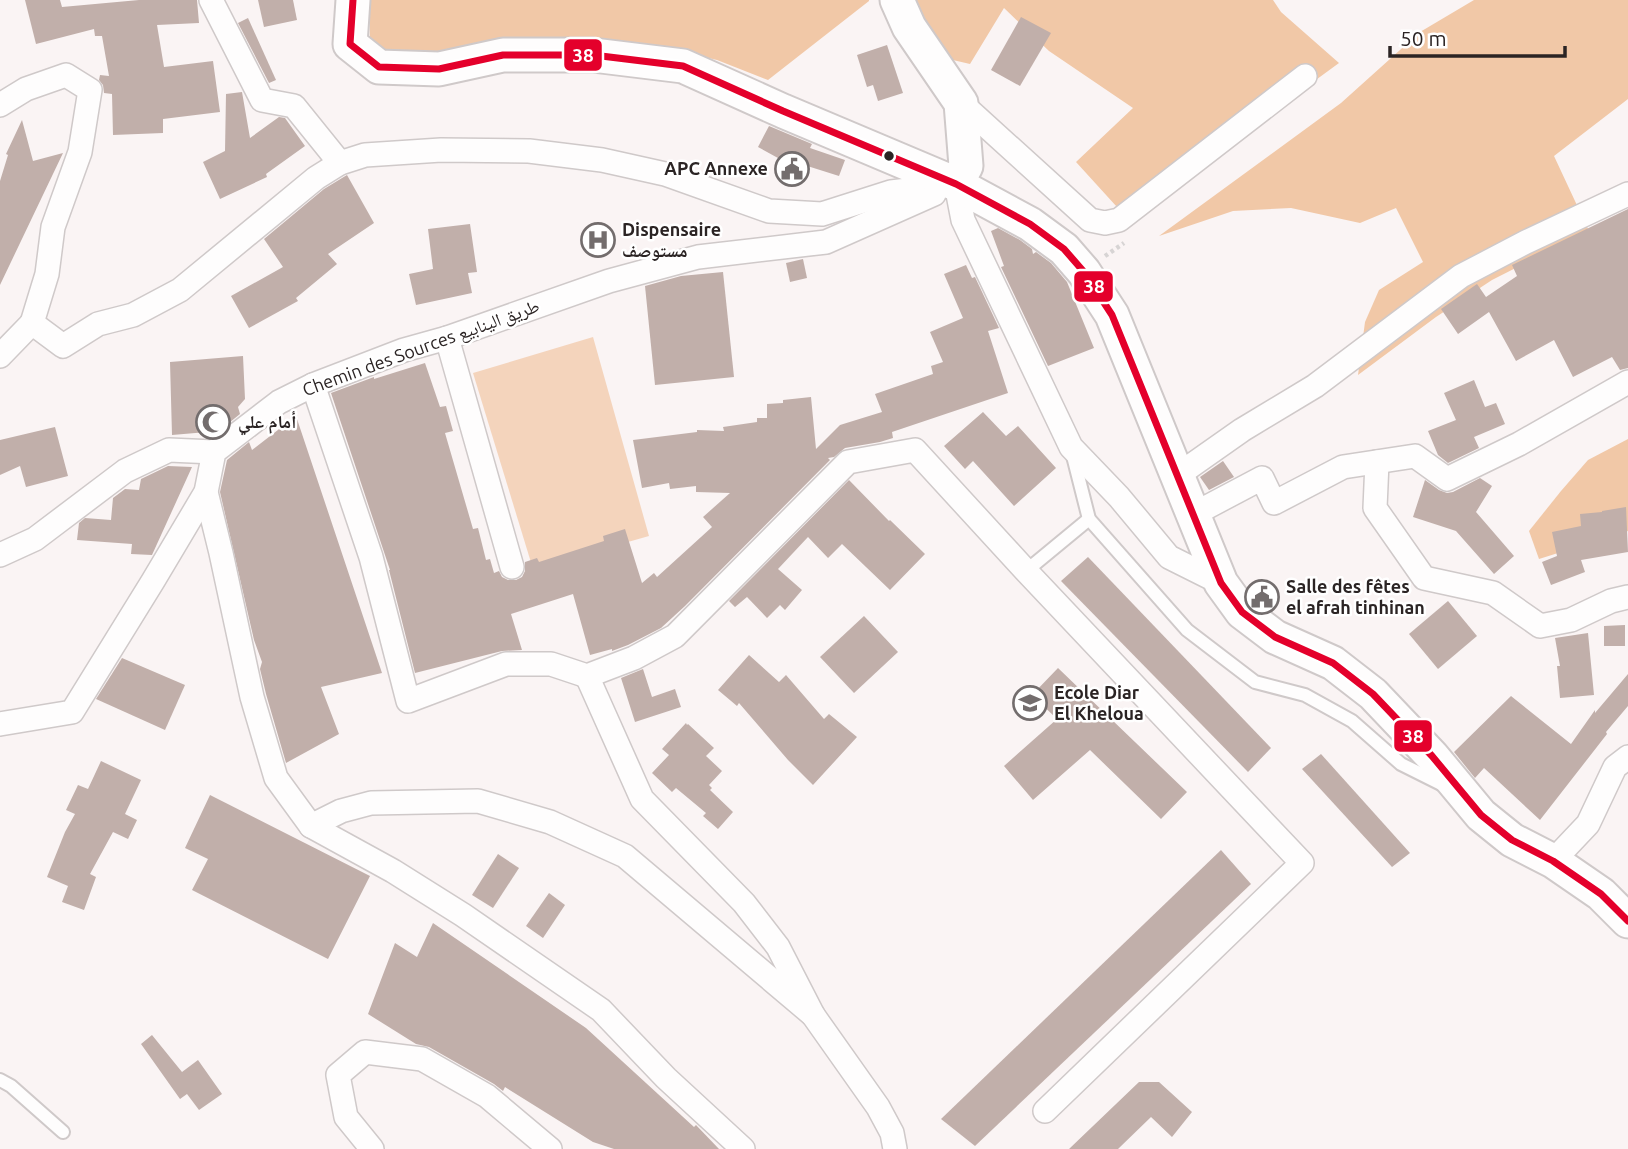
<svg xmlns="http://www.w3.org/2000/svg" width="1628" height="1149" viewBox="0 0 1628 1149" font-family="Ubuntu,'Noto Naskh Arabic',sans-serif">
<rect width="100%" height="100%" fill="#faf4f4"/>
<polygon fill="#f4d4bc" points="593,337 649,536 533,569 473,373"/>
<g fill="#f1c8a7">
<polygon points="369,0 869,0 869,1 768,80 717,60 657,46 574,39 506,38 395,61 370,44"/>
<polygon points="910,0 1273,0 1281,12 1339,63 1127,218 1076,162 1133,108 1049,51 1004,8 970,64 940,57"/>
<polygon points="1474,0 1628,0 1628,99 1554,156 1589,231 1492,280 1436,317 1358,375 1365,322 1379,290 1423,262 1396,208 1360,223 1291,208 1233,211 1159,236 1341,103 1420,32"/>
<polygon points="1628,439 1628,531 1539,559 1529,531 1561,491 1588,460"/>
</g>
<g fill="#c1afaa">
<polygon points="25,0 60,0 62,7 139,0 197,0 199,23 157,25 164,67 213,61 220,112 163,119 163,133 113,135 112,94 104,93 103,85 99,80 100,75 109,76 102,36 95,36 94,29 36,44"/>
<polygon points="258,0 293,0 297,20 264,27"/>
<polygon points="1021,17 1051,33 1020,86 991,70"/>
<polygon points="248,18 276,80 269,83 238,23"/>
<polygon points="887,45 903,93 878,101 873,85 867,87 857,55"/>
<polygon points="242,92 250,138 279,117 285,118 305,146 266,174 267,177 220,199 203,162 225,151 226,94"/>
<polygon points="22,120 33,161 63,153 0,285 0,181 8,155 6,154"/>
<polygon points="769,126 812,144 810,148 845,160 839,176 801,164 798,169 758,147"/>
<polygon points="347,175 374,223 328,254 337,264 296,298 298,301 249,328 231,296 283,267 264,239 324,189"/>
<polygon points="1628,209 1628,368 1620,370 1612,357 1573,377 1554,340 1516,361 1489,312 1458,334 1441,309 1477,284 1486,297 1517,276 1512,265"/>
<polygon points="470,224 477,272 468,273 472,293 416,305 409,274 433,269 428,229"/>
<polygon points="998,228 1020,240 1032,249 1033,254 1036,252 1051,263 1067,282 1094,348 1048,366 1001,267 1004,266 991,231"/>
<polygon points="803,259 807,278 790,282 786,263"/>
<polygon points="966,265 972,278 975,277 999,328 988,331 1008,393 892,432 893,438 880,442 845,448 834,457 828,458 830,460 685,606 661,628 628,645 612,651 612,649 590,655 573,594 511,614 522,650 502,651 415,673 389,570 390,570 331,393 374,377 374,379 425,363 440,407 446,406 453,431 445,433 473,529 478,528 486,560 490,559 494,573 499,571 502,577 508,580 516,580 522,577 525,571 525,562 537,558 539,562 604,541 603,536 625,529 642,583 654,573 657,577 712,527 703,517 730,493 696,492 696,486 670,489 669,483 642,488 633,440 697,432 697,430 724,431 723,427 757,422 757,418 767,418 767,404 783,403 783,400 811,397 816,449 840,425 882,412 875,394 933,374 931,366 943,362 930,332 963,318 944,274"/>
<polygon points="723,272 734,377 655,385 645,286 681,276"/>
<polygon points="243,356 245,399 238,407 240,414 219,431 172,435 170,362"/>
<polygon points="1474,380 1485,407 1496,403 1505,424 1474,437 1479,448 1448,463 1438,455 1428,431 1456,420 1444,393"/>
<polygon points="983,412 1006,436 1018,426 1056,468 1014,506 973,461 965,469 944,446"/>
<polygon points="296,416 382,673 321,687 339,734 286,763 266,694 260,669 262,662 254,640 220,492 227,460 249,442 252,450"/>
<polygon points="55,427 68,476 26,487 20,466 0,475 0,440"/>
<polygon points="1223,461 1234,477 1209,490 1200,477"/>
<polygon points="168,466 192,467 152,555 131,554 132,544 77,540 79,523 85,518 111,520 113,498 125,489 139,490 141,479"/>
<polygon points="1480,478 1492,486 1476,512 1514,556 1494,574 1456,531 1413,517 1425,480 1439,490 1447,493 1453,492"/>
<polygon points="849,480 889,521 890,520 925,554 890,590 842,544 828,558 808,537 778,569 802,590 785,610 780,605 767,618 747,597 735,607 729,601"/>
<polygon points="1626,507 1628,552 1581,560 1585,572 1551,585 1542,562 1557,556 1552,532 1581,526 1580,514 1602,512 1602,511"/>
<polygon points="1088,557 1271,748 1248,772 1061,581"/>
<polygon points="1448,601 1477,636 1438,669 1409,634"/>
<polygon points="864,616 898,652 854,693 820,657"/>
<polygon points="1625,625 1625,646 1604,646 1604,626"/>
<polygon points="1588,633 1594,695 1560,698 1557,666 1560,666 1555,638"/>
<polygon points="749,655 779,682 786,675 824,719 829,714 857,737 813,785 788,760 739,703 737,706 718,690"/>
<polygon points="122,658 185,685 165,730 96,699"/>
<polygon points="1058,668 1187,792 1161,819 1090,750 1033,800 1004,766 1057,719 1032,695"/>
<polygon points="643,669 652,697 675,689 681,707 635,722 621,678"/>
<polygon points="1628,674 1628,706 1606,732 1607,734 1540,820 1484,768 1475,778 1454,752 1511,696 1571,744 1595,710 1595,713"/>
<polygon points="686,723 687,725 688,724 714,748 706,756 722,771 709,785 712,788 710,790 733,812 718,829 703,816 706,813 676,788 672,792 652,773 669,755 662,749"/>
<polygon points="1321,754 1410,853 1392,867 1302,769"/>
<polygon points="101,761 141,780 125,814 137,820 128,839 113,832 90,874 96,877 84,910 62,902 68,886 47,877 65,832 75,814 66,810 78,785 88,789"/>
<polygon points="210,795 370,876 328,959 192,890 208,859 185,848"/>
<polygon points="1221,850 1251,884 975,1146 941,1119"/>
<polygon points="498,854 519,868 493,908 472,895"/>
<polygon points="549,893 565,905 543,938 526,926"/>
<polygon points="433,923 586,1028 694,1127 696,1125 719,1149 614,1149 593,1142 505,1087 503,1091 494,1084 429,1047 416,1044 368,1014 395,943 417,957"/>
<polygon points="152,1035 182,1072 198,1060 222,1094 199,1110 187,1094 180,1099 141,1044"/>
<polygon points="1139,1082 1159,1082 1192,1112 1172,1137 1151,1117 1118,1149 1069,1149"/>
</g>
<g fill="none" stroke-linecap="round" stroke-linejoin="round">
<g stroke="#cfc9c9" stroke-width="16">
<g id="lane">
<polyline points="1073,456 1089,519 1187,630 1255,682 1305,695 1352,721 1401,764 1441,784"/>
<polyline points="1026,571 1089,519"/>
<polyline points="0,1080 11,1086 63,1132"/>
</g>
</g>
<g stroke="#cfc9c9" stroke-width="26">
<g id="street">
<polyline points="211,0 262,100 294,106 340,163"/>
<polyline points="961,103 1090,220 1105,223 1119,220 1305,76"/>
<polyline points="0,105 26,89 66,75 90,90 80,152 53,227 47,274 32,323 63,346 98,324 133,315 180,290 316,178 340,163 365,155 441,150 529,151 602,160 665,174 769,211 822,214 891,192 951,185"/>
<polyline points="956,184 963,220 1071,447 1119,497 1169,557 1221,583"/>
<polyline points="447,338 512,567"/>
<polyline points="0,356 32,323"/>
<polyline points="313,385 371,557 408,701 506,664 551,664 587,676 634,658 675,636 848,462 915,450 1026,571 1302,863 1045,1111"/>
<polyline points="1377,462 1375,508 1424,578 1493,593 1540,626 1571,620 1611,601 1628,597"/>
<polyline points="1178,475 1242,430 1315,386 1461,276 1526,242 1628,194"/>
<polyline points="206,492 221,553 252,697 276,778 311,826 393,871 463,915 601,1010 666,1078 743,1149"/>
<polyline points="1194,514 1262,478 1274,503 1343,467 1415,456 1447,479 1519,444 1628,382"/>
<polyline points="0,555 35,539 125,471 169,450 214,452"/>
<polyline points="587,676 642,799 744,903 778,947 813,1015 878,1107 892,1133 895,1149"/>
<polyline points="0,724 72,712 153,581 206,492 214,452 279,402 313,385 404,350 447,338 609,281 698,257 826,242 934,194"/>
<polyline points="311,826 341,811 371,803 478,801 550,822 625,856 813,1015"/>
<polyline points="1553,861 1588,824 1615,767 1628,757"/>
<polyline points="372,1149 346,1117 338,1075 365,1052 422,1059 487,1096 550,1149"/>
</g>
</g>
<g stroke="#cfc9c9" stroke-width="37">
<g id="secondary">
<polyline points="353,0 350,44 379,67 439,69 503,55 593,55 683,66 783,111 956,184 1030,224 1064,249 1084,272 1112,315 1221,583 1242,612 1275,637 1333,663 1373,694 1432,756 1481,815 1512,840 1553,861 1601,894 1628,921"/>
<polyline points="897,0 909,27 961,103 966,166 956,184"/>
</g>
</g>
<polyline stroke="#d7d4d4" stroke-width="4.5" stroke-dasharray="3.5 3.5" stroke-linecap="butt" points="1105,256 1124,243"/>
<use href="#lane" stroke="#fefdfd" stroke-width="12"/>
<use href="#street" stroke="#fefdfd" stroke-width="23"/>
<use href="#secondary" stroke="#fefdfd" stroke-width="33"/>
<g stroke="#fff" stroke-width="12">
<polyline id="bus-1" points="353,0 350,44 379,67 439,69 503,55 593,55 683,66 783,111 956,184 1030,224 1064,249 1084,272 1112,315 1221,583 1242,612 1275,637 1333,663 1373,694 1432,756 1481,815 1512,840 1553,861 1601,894 1628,921"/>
</g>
<use href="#bus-1" stroke="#e4002b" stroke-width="7"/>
</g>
<defs>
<g id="civic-ring" transform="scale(1.75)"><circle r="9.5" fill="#fff" stroke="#736d6d" stroke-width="1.5"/><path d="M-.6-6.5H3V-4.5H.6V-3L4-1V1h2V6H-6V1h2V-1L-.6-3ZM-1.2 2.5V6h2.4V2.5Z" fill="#736d6d"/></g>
<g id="hospital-ring" transform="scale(1.75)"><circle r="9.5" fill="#fff" stroke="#736d6d" stroke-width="1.5"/><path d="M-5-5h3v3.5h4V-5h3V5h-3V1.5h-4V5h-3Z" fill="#736d6d"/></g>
<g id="mosque-ring" transform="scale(1.75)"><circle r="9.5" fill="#fff" stroke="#736d6d" stroke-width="1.5"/><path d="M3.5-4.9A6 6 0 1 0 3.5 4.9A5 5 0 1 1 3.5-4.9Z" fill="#736d6d"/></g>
<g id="school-ring" transform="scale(1.75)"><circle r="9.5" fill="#fff" stroke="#736d6d" stroke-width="1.5"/><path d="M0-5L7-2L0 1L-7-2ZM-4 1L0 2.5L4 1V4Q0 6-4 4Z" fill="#736d6d"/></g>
</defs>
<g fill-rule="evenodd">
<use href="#civic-ring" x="792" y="169"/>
<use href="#hospital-ring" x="598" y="240"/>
<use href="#mosque-ring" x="213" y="422"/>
<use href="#civic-ring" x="1262" y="597"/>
<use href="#school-ring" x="1030" y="703"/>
</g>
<circle fill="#2b2424" stroke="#fff" stroke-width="2.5" cx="889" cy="156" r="6"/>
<g text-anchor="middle" stroke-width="5" stroke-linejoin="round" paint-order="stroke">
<g font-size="18" font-weight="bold" fill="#2b2424" stroke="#fff" text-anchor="start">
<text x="768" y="175" text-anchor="end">APC Annexe</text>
<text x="622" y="236">Dispensaire<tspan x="622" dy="21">مستوصف</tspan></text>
<text x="238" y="428">أمام علي</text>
<text x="1286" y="593">Salle des fêtes<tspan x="1286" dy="21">el afrah tinhinan</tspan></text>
<text x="1054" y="699">Ecole Diar<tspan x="1054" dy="21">El Kheloua</tspan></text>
</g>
<g font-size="18" fill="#2b2424" stroke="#fff">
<text transform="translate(421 348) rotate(-20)" y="6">Chemin des Sources طريق الينابيع</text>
</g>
</g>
<g stroke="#fff" stroke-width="2.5">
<rect x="563" y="38" width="40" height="34" rx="7" fill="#e4002b"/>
<rect x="1073" y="270" width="41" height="33" rx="7" fill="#e4002b"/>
<rect x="1393" y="719" width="40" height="34" rx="7" fill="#e4002b"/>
</g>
<g font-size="19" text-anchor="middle" font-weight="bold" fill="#fff">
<text x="583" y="62">38</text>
<text x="1094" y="293">38</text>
<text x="1413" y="743">38</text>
</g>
<path d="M1390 46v10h175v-10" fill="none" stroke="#2b2424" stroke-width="3.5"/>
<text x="1400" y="46" font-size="21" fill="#2b2424" stroke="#ffffff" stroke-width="5" paint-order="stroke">50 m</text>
</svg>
